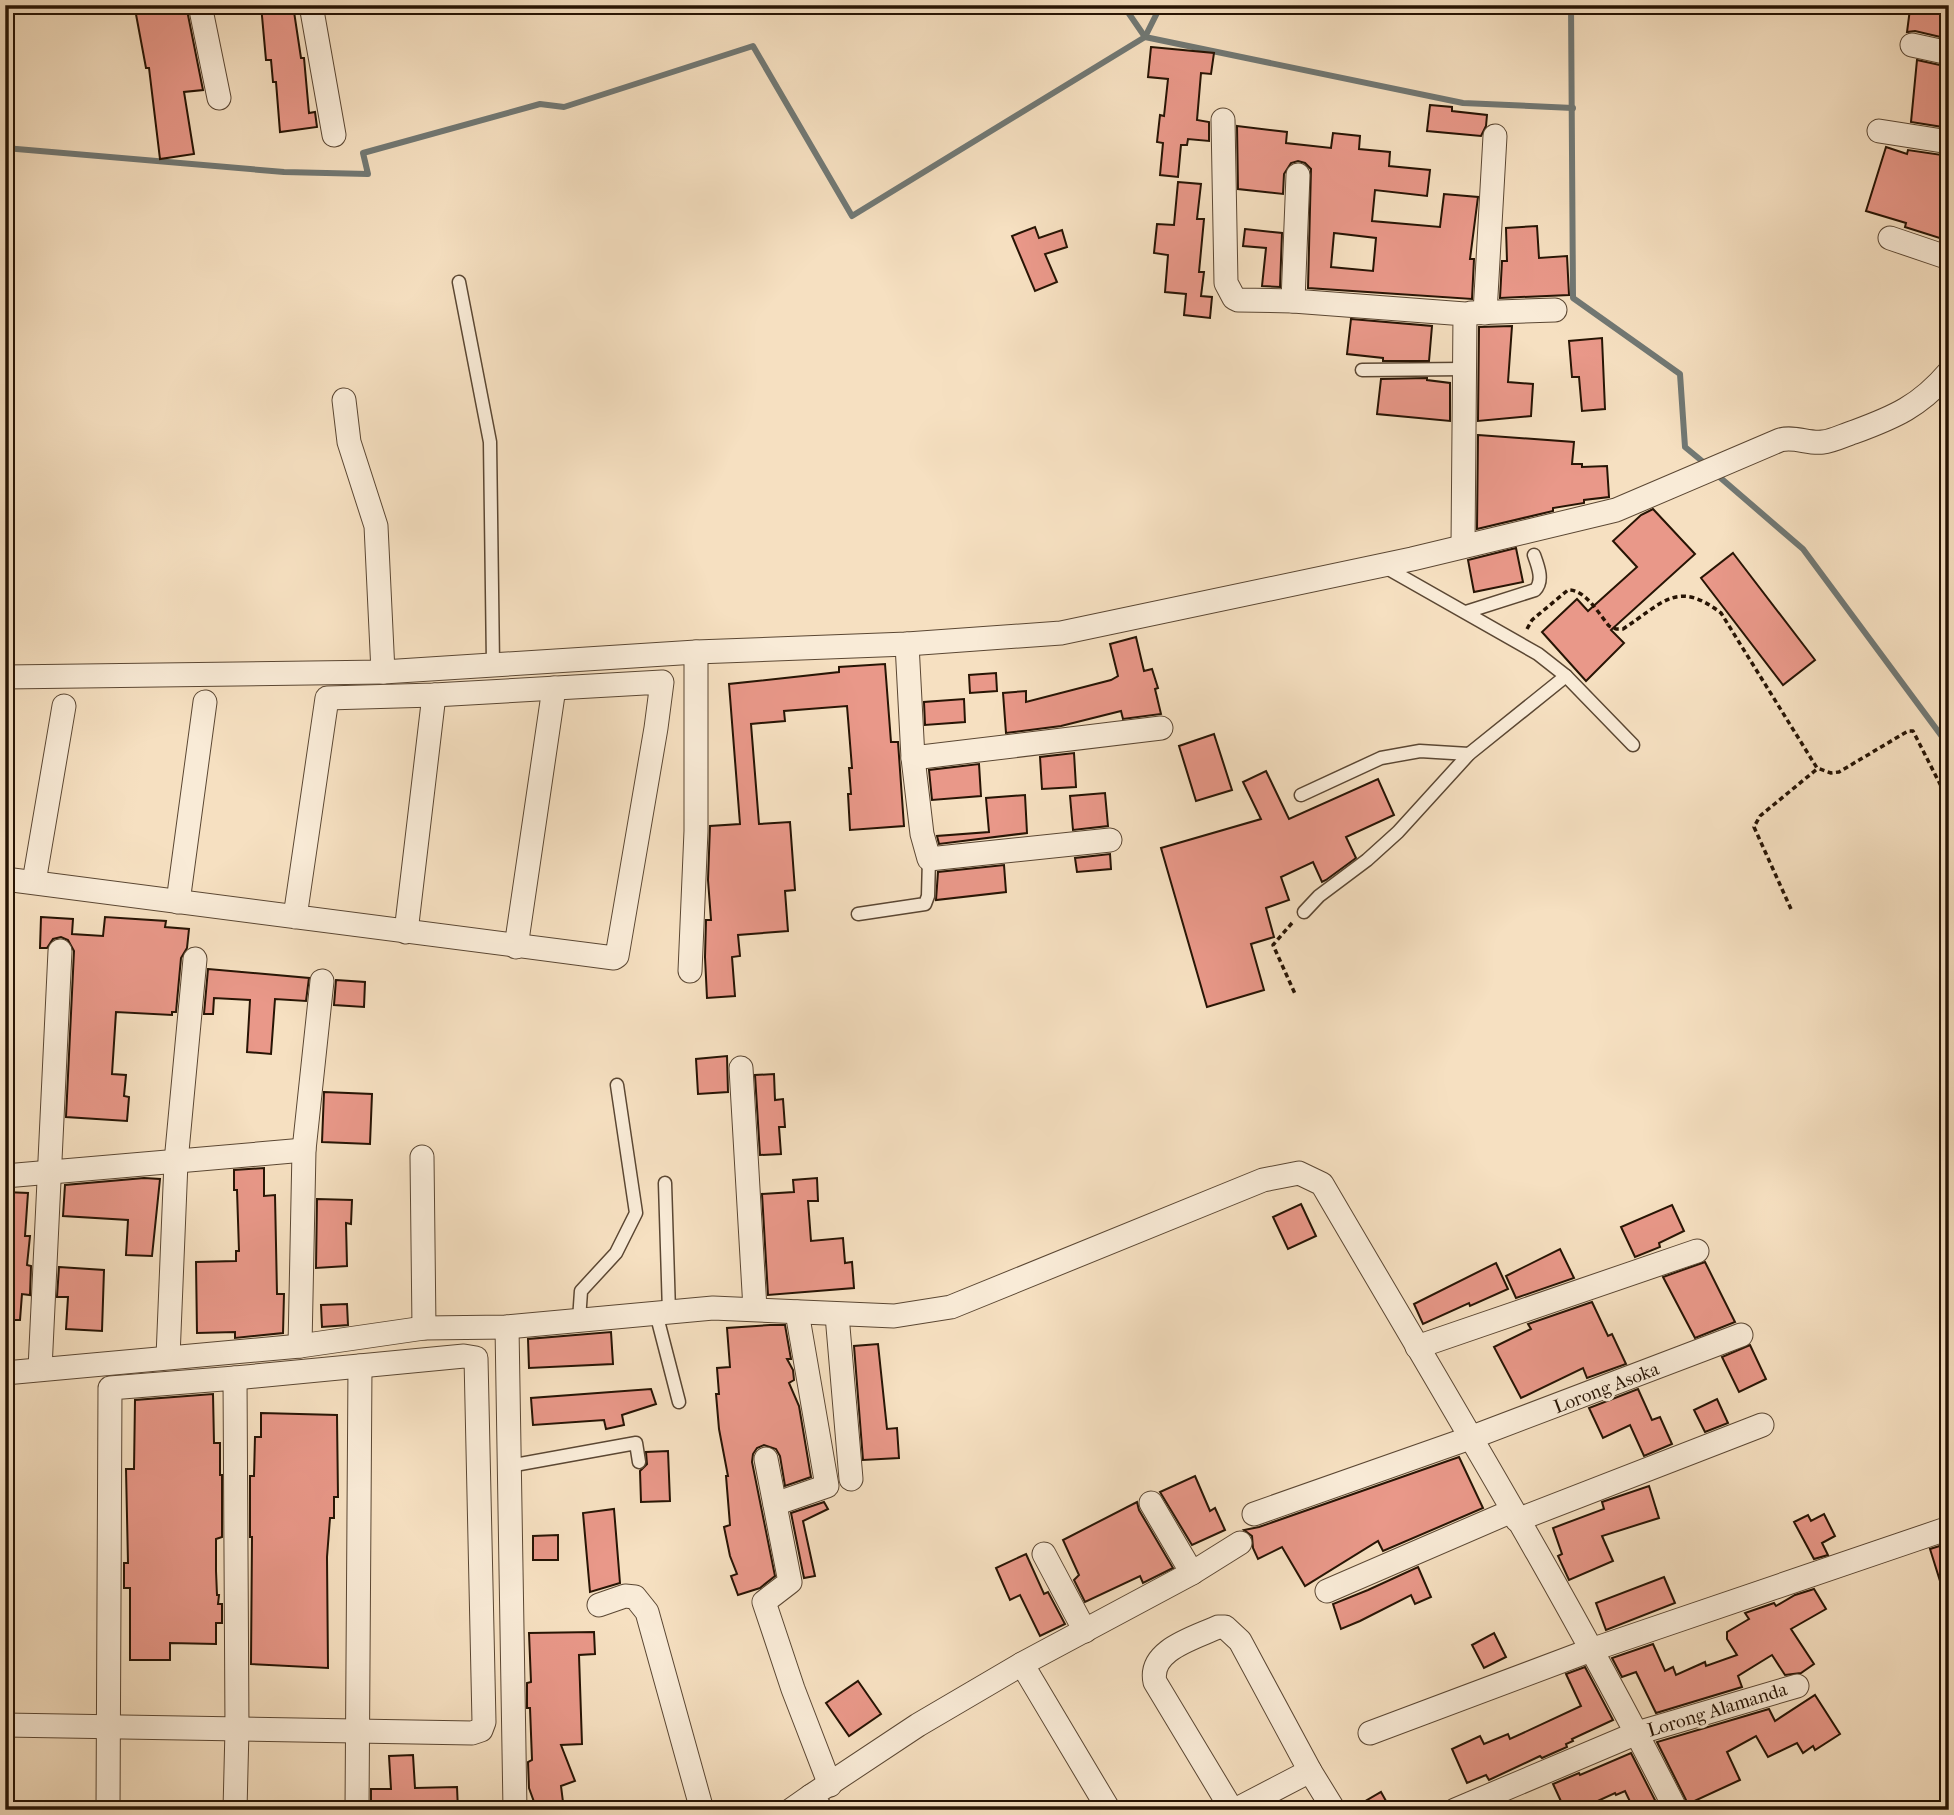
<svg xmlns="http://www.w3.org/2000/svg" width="1954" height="1815" viewBox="0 0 1954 1815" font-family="'IM FELL French Canon',serif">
<rect width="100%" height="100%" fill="#f6e0c1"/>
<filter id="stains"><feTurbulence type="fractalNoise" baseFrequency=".00286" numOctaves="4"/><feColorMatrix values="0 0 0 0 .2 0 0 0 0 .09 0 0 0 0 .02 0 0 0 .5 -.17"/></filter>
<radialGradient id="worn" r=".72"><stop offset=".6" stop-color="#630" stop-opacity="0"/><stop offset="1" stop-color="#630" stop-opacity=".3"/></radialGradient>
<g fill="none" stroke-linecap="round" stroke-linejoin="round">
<g stroke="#717874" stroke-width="6">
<polyline points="1123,5 1145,37 1463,103 1573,108"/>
<polyline points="1571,5 1573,298 1680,374 1685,447 1708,466"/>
<polyline points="5,148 284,172 368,174 363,153 540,104 564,107 753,46 852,216 1145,37 1161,5"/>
<polyline points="1716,474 1803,549 1949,746"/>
</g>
</g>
<g fill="#e99889" stroke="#271404" stroke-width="2" fill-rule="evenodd">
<polygon points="162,5 186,5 203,90 184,92 194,154 160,159 149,68 146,68 135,9"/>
<polygon points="261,5 293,5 301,58 304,58 309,113 315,112 317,127 280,132 276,82 273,82 271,60 266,60"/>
<polygon points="1924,5 1949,5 1949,39 1915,31 1907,32 1910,9 1924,11"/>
<polygon points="1151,47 1214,53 1211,74 1201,73 1197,120 1209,122 1209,141 1188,139 1187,145 1181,145 1178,177 1160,175 1163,143 1157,142 1160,115 1164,116 1168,79 1148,77"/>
<polygon points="1917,60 1949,67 1949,128 1911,122"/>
<polygon points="1430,105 1452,107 1452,111 1487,115 1486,126 1481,136 1427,131"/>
<path d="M1237 126 1287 132 1286 143 1331 148 1333 133 1360 136 1359 149 1390 152 1389 166 1430 170 1427 196 1375 190 1372 221 1440 227 1444 194 1478 197 1470 259H1474L1472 299 1308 288 1311 169 1305 163 1298 161 1291 163 1284 174 1283 194 1238 189ZM1334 233 1376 238 1373 271 1331 267Z"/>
<polygon points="1886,147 1907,154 1908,150 1949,156 1949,241 1905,227 1906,223 1866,211"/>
<polygon points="1178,182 1201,184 1197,219 1204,219 1199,272 1204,272 1201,296 1212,297 1210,318 1184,315 1186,294 1165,292 1168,255 1154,253 1157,224 1174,225"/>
<polygon points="1537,226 1539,258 1567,256 1569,295 1500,298 1502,261 1507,261 1506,228"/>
<polygon points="1035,227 1039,238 1062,230 1067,247 1045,254 1057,282 1035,291 1012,236"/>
<polygon points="1245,229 1282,233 1280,287 1262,286 1266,248 1243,246"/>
<polygon points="1351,319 1432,326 1429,361 1383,361 1383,358 1347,354"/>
<polygon points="1512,326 1508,382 1533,384 1531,416 1478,421 1479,327"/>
<polygon points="1602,338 1605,409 1582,411 1579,377 1572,377 1569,341"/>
<polygon points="1427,378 1427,380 1450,383 1450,421 1377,414 1381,379"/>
<polygon points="1478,435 1574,442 1572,464 1582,464 1582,467 1607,466 1609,497 1584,500 1584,503 1553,508 1553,511 1477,529"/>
<polygon points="1653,509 1695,554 1611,630 1624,643 1586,681 1542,632 1577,599 1588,611 1637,567 1613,541 1641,515"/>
<polygon points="1516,548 1523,582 1474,592 1468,560"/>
<polygon points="1733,553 1815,660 1783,685 1701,578"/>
<polygon points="1136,637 1144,671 1152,669 1158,688 1155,689 1161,714 1123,719 1121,711 1061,726 1006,733 1003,693 1026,691 1026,702 1111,680 1118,676 1110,644"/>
<polygon points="885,664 891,742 898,742 904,826 850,830 848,794 851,794 849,768 852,768 847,706 784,711 785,721 751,724 759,824 790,822 795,890 785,891 788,931 738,935 740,956 732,957 735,996 707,998 705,957 706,920 711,920 708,880 710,826 740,824 729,684 839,672 839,667"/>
<polygon points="996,673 997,691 970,693 969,675"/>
<polygon points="964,699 965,722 925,725 924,702"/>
<polygon points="1214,734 1232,790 1196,801 1179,746"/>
<polygon points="1074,753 1076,787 1042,789 1040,757"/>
<polygon points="979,764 981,796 932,800 929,770"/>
<polygon points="1266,771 1289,819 1378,779 1394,815 1346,837 1356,858 1326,880 1322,882 1313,862 1281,877 1289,900 1266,908 1274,937 1251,944 1264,990 1207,1007 1161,848 1261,819 1243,782"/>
<polygon points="1105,793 1108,826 1073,830 1070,796"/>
<polygon points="1025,795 1027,833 939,844 937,836 989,832 986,798"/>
<polygon points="1110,854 1111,869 1077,872 1075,858"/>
<polygon points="1004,865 1006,892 936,900 938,872"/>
<polygon points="41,917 73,919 72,934 103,936 105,917 166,921 165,927 189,929 187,948 181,958 176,1012 172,1012 172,1015 116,1012 112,1074 126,1075 124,1096 129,1097 127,1121 66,1117 74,951 68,940 61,937 53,939 47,948 40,948"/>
<polygon points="208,969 309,978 306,1001 275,999 271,1054 247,1052 250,1000 214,998 213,1014 204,1014"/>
<polygon points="336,980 365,982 364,1007 334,1005"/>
<polygon points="727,1056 728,1092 698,1094 696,1059"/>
<polygon points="774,1074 775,1100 783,1099 785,1127 779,1127 781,1154 760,1155 755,1075"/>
<polygon points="324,1092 372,1094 370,1144 322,1142"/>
<polygon points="264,1168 264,1196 275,1195 277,1294 284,1294 283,1333 235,1338 235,1332 197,1333 196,1262 236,1261 236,1251 239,1251 237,1190 234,1190 234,1170"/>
<polygon points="144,1178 160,1179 152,1256 126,1255 128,1220 63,1216 65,1185"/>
<polygon points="817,1178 818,1201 808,1201 811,1241 843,1238 845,1263 852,1262 854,1288 768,1295 762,1194 794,1192 793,1180"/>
<polygon points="5,1192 28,1193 25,1236 30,1236 27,1265 31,1266 30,1295 22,1294 20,1320 5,1320"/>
<polygon points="317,1199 352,1200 351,1224 346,1223 347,1266 316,1268"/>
<polygon points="1301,1204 1316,1236 1288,1249 1273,1217"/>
<polygon points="1672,1205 1684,1231 1659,1243 1660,1247 1635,1257 1621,1227"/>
<polygon points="1560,1249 1574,1278 1516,1298 1506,1276"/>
<polygon points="1705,1262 1735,1322 1695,1338 1663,1277"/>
<polygon points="1496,1263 1508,1289 1470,1306 1469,1303 1423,1324 1414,1304"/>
<polygon points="59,1267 104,1270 102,1331 66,1329 68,1297 57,1297"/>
<polygon points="1592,1302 1608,1336 1612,1334 1626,1364 1587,1378 1583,1368 1521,1398 1494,1347 1531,1329 1528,1324"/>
<polygon points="347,1304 348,1325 322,1327 321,1305"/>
<polygon points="770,1325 785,1325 791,1359 787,1359 793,1370 794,1380 789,1383 799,1406 811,1477 785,1486 780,1456 776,1449 764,1445 757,1448 753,1454 752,1462 775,1576 760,1588 738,1595 731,1576 737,1574 730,1556 724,1527 730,1525 726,1476 728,1476 719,1429 716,1394 719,1394 717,1368 730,1367 727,1328"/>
<polygon points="611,1332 613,1364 529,1368 528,1339"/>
<polygon points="878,1344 887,1429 897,1428 899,1458 863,1460 854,1346"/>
<polygon points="1750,1345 1766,1379 1739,1392 1722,1357"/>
<polygon points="651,1389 656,1404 622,1415 624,1425 606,1429 604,1420 533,1425 531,1398"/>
<polygon points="1638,1389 1652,1420 1660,1417 1672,1444 1644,1456 1630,1425 1603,1438 1589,1408"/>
<polygon points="213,1394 214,1443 220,1443 220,1475 222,1475 222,1537 216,1539 216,1571 217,1595 219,1595 218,1604 222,1604 222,1623 216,1623 216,1644 170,1643 170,1660 130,1660 130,1588 124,1588 124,1563 128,1563 126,1469 134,1469 135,1400"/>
<polygon points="1717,1399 1728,1423 1705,1432 1694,1410"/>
<polygon points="261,1413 337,1415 338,1497 334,1497 334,1518 330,1518 327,1557 328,1668 251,1664 252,1537 250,1537 250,1476 254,1476 255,1437 261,1437"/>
<polygon points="668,1451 670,1501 641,1502 640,1471 647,1464 646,1452"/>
<polygon points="1459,1457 1483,1508 1383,1551 1378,1541 1305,1586 1282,1547 1258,1559 1253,1548 1252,1536 1244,1530 1259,1527"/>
<polygon points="1195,1476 1210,1511 1215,1508 1225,1530 1192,1545 1160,1492"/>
<polygon points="1649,1486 1659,1518 1602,1536 1613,1561 1569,1580 1558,1556 1562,1554 1553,1528 1604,1509 1602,1502"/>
<polygon points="824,1502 828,1509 803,1521 815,1576 804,1578 791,1513"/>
<polygon points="1137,1502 1139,1510 1173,1568 1143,1583 1140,1576 1085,1602 1074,1580 1079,1575 1063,1540"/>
<polygon points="614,1509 620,1583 590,1592 583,1513"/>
<polygon points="1824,1514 1835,1536 1822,1543 1828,1555 1814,1559 1794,1522 1808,1515 1811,1521"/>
<polygon points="558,1535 558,1560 533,1560 533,1536"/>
<polygon points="1949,1543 1949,1596 1945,1597 1930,1549"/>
<polygon points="1026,1554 1044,1594 1048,1592 1065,1624 1040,1636 1020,1595 1010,1600 996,1568"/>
<polygon points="1418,1567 1431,1597 1415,1604 1411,1595 1360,1621 1341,1629 1333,1604 1368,1590"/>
<polygon points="1664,1577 1675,1603 1606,1630 1596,1603"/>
<polygon points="1814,1589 1826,1609 1791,1629 1814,1664 1801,1673 1785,1675 1772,1655 1738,1676 1742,1687 1656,1713 1636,1672 1622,1677 1612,1658 1653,1644 1665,1671 1673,1667 1676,1675 1705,1662 1706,1666 1737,1655 1727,1639 1727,1632 1749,1619 1745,1613 1774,1603 1776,1606 1795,1595"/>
<polygon points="594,1632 595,1654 579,1655 582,1744 561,1745 575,1781 561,1786 564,1810 537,1810 529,1788 528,1762 532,1760 530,1708 527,1708 527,1683 531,1682 529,1633"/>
<polygon points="1494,1633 1506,1657 1484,1668 1472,1645"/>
<polygon points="1585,1667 1613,1720 1572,1739 1573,1741 1566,1744 1567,1747 1542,1758 1540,1756 1489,1780 1486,1775 1467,1783 1452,1749 1480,1736 1484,1744 1508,1734 1510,1739 1581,1706 1566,1674"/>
<polygon points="858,1681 881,1714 849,1736 826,1703"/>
<polygon points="1815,1695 1840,1734 1815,1750 1813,1746 1803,1753 1797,1743 1768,1757 1756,1736 1727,1752 1740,1780 1688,1804 1657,1742 1769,1709 1775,1721"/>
<polygon points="1631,1753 1660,1810 1634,1810 1625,1791 1616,1795 1615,1793 1578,1810 1565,1810 1553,1784 1579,1773 1580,1775"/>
<polygon points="413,1755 415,1788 457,1787 458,1810 429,1810 429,1807 371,1809 371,1789 391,1789 389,1756"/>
<polygon points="1381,1792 1391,1810 1350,1810"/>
</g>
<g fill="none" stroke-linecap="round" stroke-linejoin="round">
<g stroke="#5b4733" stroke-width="15">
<g id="service">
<polyline points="459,282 490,442 493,664"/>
<polyline points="1362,370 1464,369"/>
<polyline points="1385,567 1538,654 1566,676 1633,745"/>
<path d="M1466 612 1535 590C1544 581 1538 566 1534 555"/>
<polyline points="1301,795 1381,758 1420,751 1469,754"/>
<polyline points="1304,912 1319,896 1367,860 1398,832 1469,754 1566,676"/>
<polyline points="858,914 925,904 928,896 929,859"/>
<polyline points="665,1183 669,1312"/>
<polyline points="656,1313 679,1402"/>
<polyline points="579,1320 581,1291 616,1253 636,1213 617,1085"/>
<polyline points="509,1466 636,1443 639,1462"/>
</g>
</g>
<g stroke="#5b4733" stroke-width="25">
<g id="minor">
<polyline points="200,5 219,98"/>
<polyline points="311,5 334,135"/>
<polyline points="1912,45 1949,53"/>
<polyline points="1223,120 1226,283 1234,298 1238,300 1293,301"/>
<polyline points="1879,131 1949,142"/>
<polyline points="1298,175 1293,301 1465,314 1463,546"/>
<polyline points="1890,238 1949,258"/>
<polyline points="1471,313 1555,310"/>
<polyline points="1485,313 1495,136"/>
<polyline points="344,400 349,442 376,526 383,672"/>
<polyline points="907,644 913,758 922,834 929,859 1110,840"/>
<path d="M5 677 383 672 696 652 907 644 1061 633 1412 559 1616 510 1780 440C1795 436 1808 444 1823 442 1833 441 1844 435 1854 432 1895 417 1920 406 1949 372"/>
<polyline points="913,758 1161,728"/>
<polyline points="5,879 614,958 617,956 656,728 662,682 434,695 327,698 295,917"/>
<polyline points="34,882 64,706"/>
<polyline points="178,902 205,702"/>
<polyline points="406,932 434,695"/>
<polyline points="516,947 554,688"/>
<polyline points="690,971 696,831 696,652"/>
<polyline points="741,1068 755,1309"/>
<polyline points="422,1157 424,1328"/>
<polyline points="5,1176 304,1150"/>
<polyline points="837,1315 851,1479"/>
<polyline points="507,1327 515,1810"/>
<polyline points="300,1346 304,1150 322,981"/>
<polyline points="1417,1347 1697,1251"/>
<polyline points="168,1357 176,1162 195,959"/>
<polyline points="40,1369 60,951"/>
<path d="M5 1373 300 1346 424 1328 507 1327 713 1308 894 1316 951 1307 1263 1180 1299 1173 1322 1184C1443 1391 1568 1596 1676 1810"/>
<polyline points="766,1459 790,1582 764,1602 793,1689 830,1785"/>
<polyline points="1151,1503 1192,1573"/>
<polyline points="775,1504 827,1486 797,1312"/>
<polyline points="1254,1514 1470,1438 1741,1335"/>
<polyline points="1517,1520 1762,1425"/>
<polyline points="1044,1554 1085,1631"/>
<polyline points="1327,1591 1512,1511"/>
<polyline points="599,1605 625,1596 635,1597 647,1612 702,1810"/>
<polyline points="1022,1664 1192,1573 1240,1543"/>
<polyline points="5,1725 472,1733 481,1730 484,1722 476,1358 464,1356 235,1378"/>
<polyline points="1370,1733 1591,1650 1949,1528"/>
<polyline points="811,1796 918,1725 1022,1664 1109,1810"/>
<polyline points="108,1810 110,1388 235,1378 237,1729 235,1810"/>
<polyline points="357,1810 360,1366"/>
<polyline points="791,1810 811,1796 822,1810"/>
<path d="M1232 1810 1155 1682C1148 1650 1195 1638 1218 1627H1225L1240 1641 1310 1771 1334 1810"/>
<polyline points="1235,1810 1310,1771"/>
<polyline points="1455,1810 1637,1733 1797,1686"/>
</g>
</g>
<g stroke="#271404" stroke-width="3.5" stroke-dasharray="5 3.5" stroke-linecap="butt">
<path d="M1527 629 1532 620 1568 590C1585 589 1599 614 1609 626L1616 629H1623C1663 603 1677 579 1721 613L1817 768 1831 773 1839 772 1908 731H1913L1942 788"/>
<polyline points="1791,909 1754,827 1760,816 1817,769"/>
<polyline points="1292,923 1273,945 1296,996"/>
</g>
<use href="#service" stroke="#f9ebd7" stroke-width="12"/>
<use href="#minor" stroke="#f9ebd7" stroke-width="23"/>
</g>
<g text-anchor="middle" stroke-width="6" stroke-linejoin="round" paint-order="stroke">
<g font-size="19" fill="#271404" stroke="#f9ebd7">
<text transform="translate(1606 1387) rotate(-21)" y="7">Lorong Asoka</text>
<text transform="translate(1717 1709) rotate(-17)" y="7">Lorong Alamanda</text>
</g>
</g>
<rect width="1954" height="1815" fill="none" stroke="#f6e0c1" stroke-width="28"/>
<rect x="7" y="7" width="1940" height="1801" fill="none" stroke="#271404" stroke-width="3.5"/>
<rect x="14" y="14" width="1926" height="1787" fill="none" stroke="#271404" stroke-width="2"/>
<rect width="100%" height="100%" filter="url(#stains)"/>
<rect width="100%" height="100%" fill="url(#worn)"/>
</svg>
